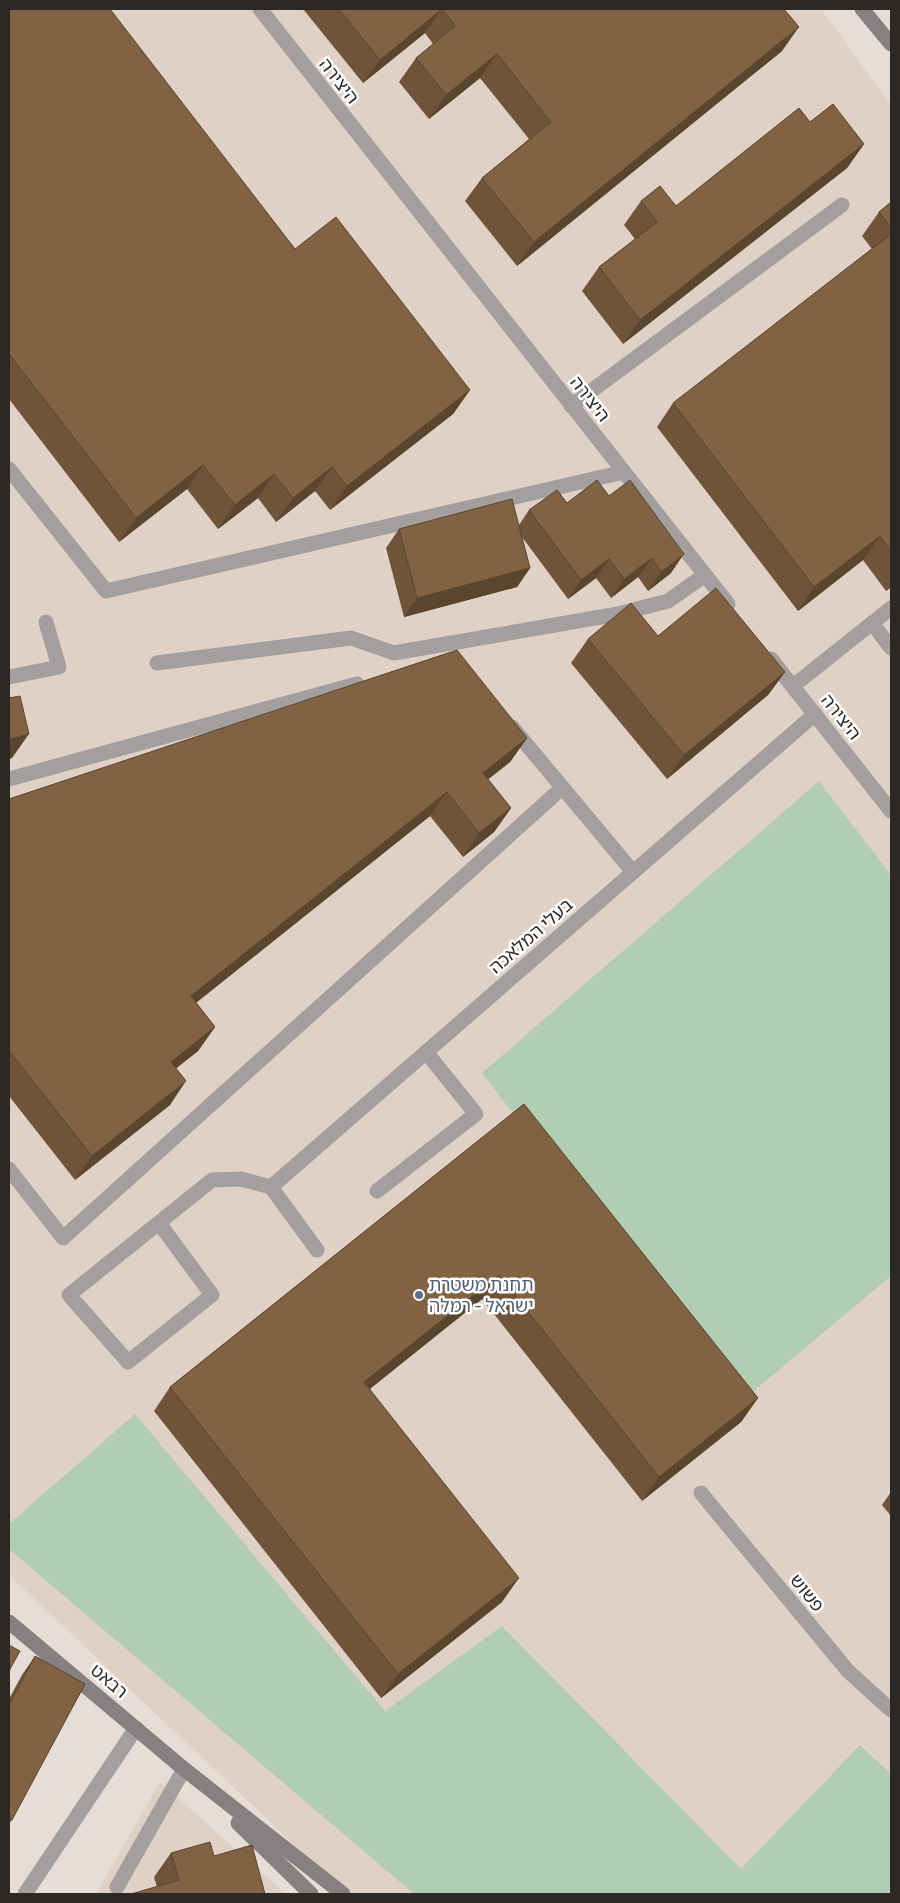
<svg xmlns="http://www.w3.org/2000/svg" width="900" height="1903" viewBox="0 0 900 1903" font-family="Barlow,'Noto Sans Hebrew',sans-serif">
<rect width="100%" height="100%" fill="#e6ddd7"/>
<g fill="#e0d1c6">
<polygon points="9,9 821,9 891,105 891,1894 346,1894 9,1575"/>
<polygon points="160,1782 286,1894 96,1894"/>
</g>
<g fill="#b2ceb2">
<polygon points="819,781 891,875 891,1276 738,1404 482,1073"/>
<polygon points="135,1414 385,1711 502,1626 741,1869 860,1745 891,1774 891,1894 414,1894 9,1549 9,1524"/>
</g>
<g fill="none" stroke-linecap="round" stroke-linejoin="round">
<g stroke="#a49f9f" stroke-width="15">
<polyline points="571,406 842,205"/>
<polyline points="9,469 106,591 624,472"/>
<polyline points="872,623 891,648"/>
<polyline points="157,663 351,638 394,653 618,614 668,601 705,575"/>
<polyline points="9,677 59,667 46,622"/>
<polyline points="793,686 891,608"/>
<polyline points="512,727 633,872"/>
<polyline points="9,779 357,684"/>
<polyline points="9,1169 63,1238 562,788"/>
<polyline points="377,1191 476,1114 426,1052"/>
<polyline points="159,1223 212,1295 128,1362 69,1295 212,1180 241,1179 271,1187 317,1250"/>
<polyline points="117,1887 184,1769"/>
<polyline points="25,1894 136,1728"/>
</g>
<g stroke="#a49f9f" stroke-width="15">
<polyline points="260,9 728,604"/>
<polyline points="771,659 891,811"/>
<polyline points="271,1187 815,714"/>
<polyline points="701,1493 848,1671 891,1710"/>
</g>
<g stroke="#878080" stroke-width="15">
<polyline points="862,9 891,44"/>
<polyline points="9,1622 184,1769 343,1894"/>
<polyline points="238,1823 311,1894"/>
</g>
</g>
<g fill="#6f543a">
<polygon points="9,9 295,249 470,390 453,414 330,510 315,491 276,522 258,498 218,529 187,489 119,542 9,399"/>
<polygon points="303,9 784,9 782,51 517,266 465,201 482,178 529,139 480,78 429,119 399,82 416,58 433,44 425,33 363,83"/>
<polygon points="810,122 864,144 847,168 623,344 582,291 599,267 635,239 624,225 641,201 676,206"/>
<polygon points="891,202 891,587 886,591 863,560 798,611 657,427 673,403 872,249 862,236 879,212"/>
<polygon points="609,496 671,573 648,591 638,577 611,598 596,578 568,599 522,537 530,568 517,587 404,617 386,548 399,529 519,525 529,510 567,503"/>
<polygon points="658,636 785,672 768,695 667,779 571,663 588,639"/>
<polygon points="527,738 510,762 488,779 511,808 494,832 463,857 430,816 196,1003 215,1027 198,1051 176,1068 170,1105 75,1180 9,1096 9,799"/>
<polygon points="524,1104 758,1398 741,1422 642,1501 482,1299 370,1389 502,1602 381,1698 154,1411 170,1387"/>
<polygon points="891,1492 891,1516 882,1505"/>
<polygon points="35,1656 12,1820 9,1824 9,1699 22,1675"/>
<polygon points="171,1853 214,1856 265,1894 157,1887 154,1877"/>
</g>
<g fill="#5a452f">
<polygon points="442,9 425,33 363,83 380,60"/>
<polygon points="799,27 782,51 517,266 534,242"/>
<polygon points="497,54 480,78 429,119 446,95"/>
<polygon points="864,144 847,168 623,344 640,320"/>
<polygon points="470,390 453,414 330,510 347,486"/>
<polygon points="203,465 187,489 119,542 136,518"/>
<polygon points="332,467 315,491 276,522 293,498"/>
<polygon points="274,474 258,498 218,529 235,505"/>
<polygon points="880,536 863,560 798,611 814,587"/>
<polygon points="684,554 671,573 648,591 661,572"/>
<polygon points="652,558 638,577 611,598 624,579"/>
<polygon points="609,559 596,578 568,599 581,580"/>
<polygon points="530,568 517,587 404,617 417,598"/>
<polygon points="891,584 891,587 886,591"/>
<polygon points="785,672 768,695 667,779 684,755"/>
<polygon points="29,734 12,758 9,759 9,739"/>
<polygon points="527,738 510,762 466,797 483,773"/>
<polygon points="447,792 430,816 174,1020 191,996"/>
<polygon points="511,808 494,832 463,857 479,833"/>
<polygon points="215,1027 198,1051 154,1086 171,1062"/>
<polygon points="186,1081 170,1105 75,1180 92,1156"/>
<polygon points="499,1275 482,1299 348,1406 364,1382"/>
<polygon points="758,1398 741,1422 642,1501 659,1477"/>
<polygon points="519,1578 502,1602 381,1698 398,1674"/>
</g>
<g fill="#816243" stroke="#5a452f">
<polygon points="9,9 110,9 295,249 336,217 470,390 347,486 332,467 293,498 274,474 235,505 203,465 136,518 9,354"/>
<polygon points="339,9 784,9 799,27 534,242 482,178 551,122 497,54 446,95 416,58 455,26 442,9 380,60"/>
<polygon points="833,104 864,144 640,320 599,267 657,222 641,201 660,186 676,206 799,108 810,122"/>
<polygon points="891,202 891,228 879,212"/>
<polygon points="891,234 891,552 880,536 814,587 673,403"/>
<polygon points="597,480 609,496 630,480 684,554 661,572 652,558 624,579 609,559 581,580 529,510 557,490 567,503"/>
<polygon points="512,499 530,568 417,598 399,529"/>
<polygon points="716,588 785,672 684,755 588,639 631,603 658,636"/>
<polygon points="457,650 527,738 483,773 511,808 479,833 447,792 191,996 215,1027 171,1062 186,1081 92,1156 9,1051 9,799"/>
<polygon points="20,696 29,734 9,739 9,698"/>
<polygon points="524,1104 758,1398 659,1477 499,1275 364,1382 519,1578 398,1674 170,1387"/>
<polygon points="9,1645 20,1651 9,1671"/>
<polygon points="35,1656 85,1684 12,1820 9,1818 9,1705"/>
<polygon points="210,1842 214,1856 252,1845 265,1894 131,1894 179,1880 171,1853"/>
</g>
<circle fill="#5c6f8a" stroke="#fff" stroke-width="2" cx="419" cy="1295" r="5"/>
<g text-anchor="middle" stroke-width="5" stroke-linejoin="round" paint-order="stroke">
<g font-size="18" fill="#2b2825" stroke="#fff">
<text transform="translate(339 81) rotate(52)" y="6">היצירה</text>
<text transform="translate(590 399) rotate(52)" y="6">היצירה</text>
<text transform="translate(841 717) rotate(52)" y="6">היצירה</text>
<text transform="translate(531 936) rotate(-41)" y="6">בעלי המלאכה</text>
<text transform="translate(807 1593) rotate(51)" y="6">פשוש</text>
<text transform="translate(109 1681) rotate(40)" y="6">רבאט</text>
</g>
<g font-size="18" fill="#4e5e75" stroke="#fff" text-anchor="start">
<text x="429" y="1291">תחנת משטרת<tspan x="429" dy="21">ישראל - רמלה</tspan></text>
</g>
</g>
<rect width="900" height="1903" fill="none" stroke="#2b2825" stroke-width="20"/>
</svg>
